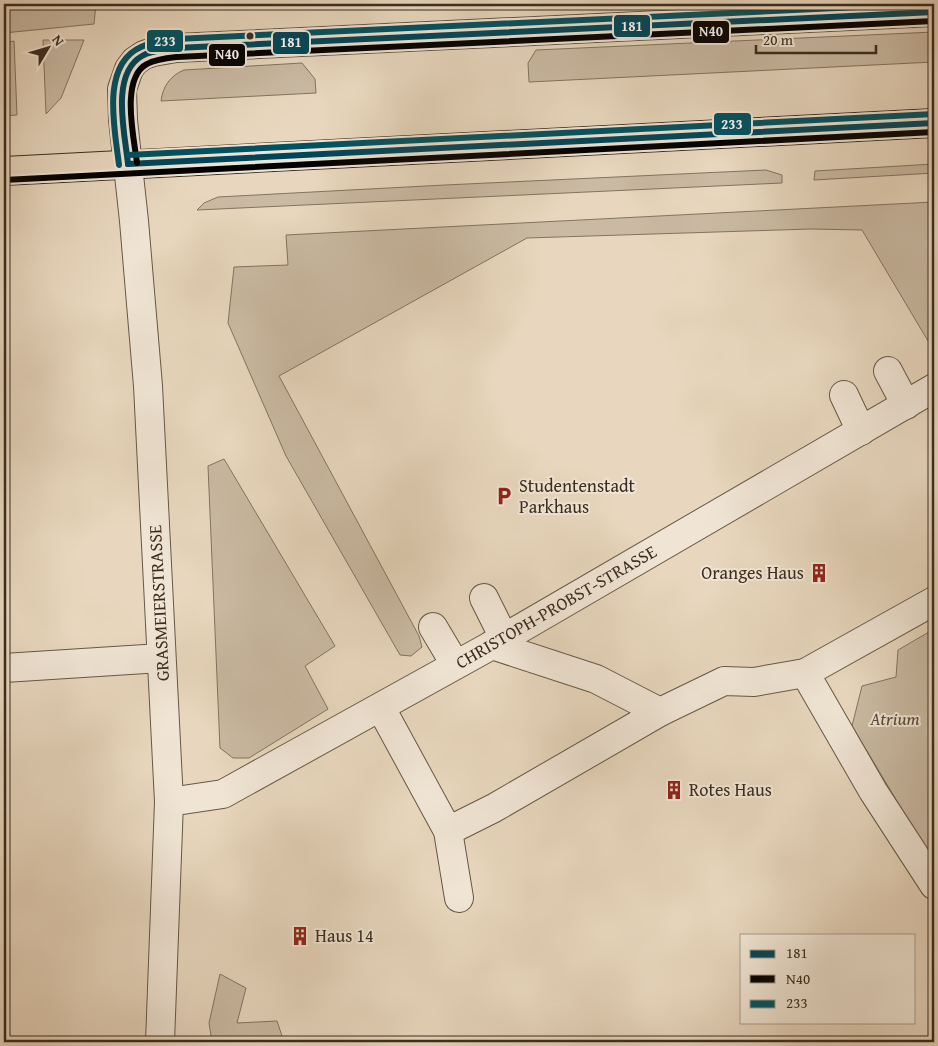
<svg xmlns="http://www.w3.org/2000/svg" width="938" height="1046" viewBox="0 0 938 1046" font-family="'Gentium Book Plus',serif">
<rect width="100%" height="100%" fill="#e8d7be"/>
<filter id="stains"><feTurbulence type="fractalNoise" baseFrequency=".004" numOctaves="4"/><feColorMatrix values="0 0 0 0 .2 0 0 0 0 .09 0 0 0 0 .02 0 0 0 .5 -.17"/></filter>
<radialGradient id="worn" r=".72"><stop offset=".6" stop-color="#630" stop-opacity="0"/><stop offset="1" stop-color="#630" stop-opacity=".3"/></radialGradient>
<g fill="#cabaa3" stroke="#827461">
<polygon points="4,4 96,4 94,24 4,33"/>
<polygon points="934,32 934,62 529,82 528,63 536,50"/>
<polygon points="43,40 84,40 61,98 46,114"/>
<polygon points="14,41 17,115 4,116 4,43"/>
<path d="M302 63 315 79 316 93 161 101C163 86 170 76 184 70Z"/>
<polygon points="934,164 934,173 814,180 815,171"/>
<polygon points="766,170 782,175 782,183 197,210 204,203 218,197 445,185"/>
<polygon points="934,202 934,351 862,230 811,229 527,238 279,376 419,636 422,647 411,656 400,655 286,456 228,323 234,267 288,265 286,235"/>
<polygon points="224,459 335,646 305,666 328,709 249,758 233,758 220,748 208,466"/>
<polygon points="934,629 934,863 852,726 862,686 896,677 898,650"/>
<polygon points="220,974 246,988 237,1023 277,1021 284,1042 212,1042 209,1023"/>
</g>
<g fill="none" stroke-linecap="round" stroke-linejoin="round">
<g stroke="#665847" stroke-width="30">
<g id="minor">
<polyline points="888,371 906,405"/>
<polyline points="844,395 861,431"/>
<polyline points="484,598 504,638"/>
<polyline points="433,627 455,664"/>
<polyline points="492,645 596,679 660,712 724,681 754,682 805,673 934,601"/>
<polyline points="4,668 161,658"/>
<polyline points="805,673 873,791 934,885"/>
<polyline points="381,708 448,831 459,898"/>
<polyline points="169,802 223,794 492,645 934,388"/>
<polyline points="448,831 494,808 660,712"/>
<polyline points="160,1042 169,802 148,386 134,221 123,120 122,89 129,69 135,61 144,55 153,52 176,48 934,12"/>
</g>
</g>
<g stroke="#3a2d1f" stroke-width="30">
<polyline id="major" points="4,171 934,123"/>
</g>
<use href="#minor" stroke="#f0e5d5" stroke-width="28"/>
<use href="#major" stroke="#e8d7be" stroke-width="28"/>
<g stroke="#f0e5d5" stroke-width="10">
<g id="bus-1">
<path d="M128 164C125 134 110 74 142 56 152 50 165 50 176 48L934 12"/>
<polyline points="128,164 934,123"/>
</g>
</g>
<g stroke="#f0e5d5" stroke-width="10">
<g id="bus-2">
<path d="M137 163C134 138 120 78 147 64 156 59 167 58 177 57L934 21"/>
<polyline points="4,180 934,132"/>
</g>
</g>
<g stroke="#f0e5d5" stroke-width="10">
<g id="bus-3">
<polyline points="128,155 934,114"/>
<path d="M119 165C115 130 100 65 141 47 152 42 164 41 176 39L923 4"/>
</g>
</g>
<use href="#bus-1" stroke="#00465a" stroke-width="6"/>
<use href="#bus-2" stroke="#000" stroke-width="6"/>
<use href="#bus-3" stroke="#005262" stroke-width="6"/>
</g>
<defs>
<g id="parking-bare" transform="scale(1.5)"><path d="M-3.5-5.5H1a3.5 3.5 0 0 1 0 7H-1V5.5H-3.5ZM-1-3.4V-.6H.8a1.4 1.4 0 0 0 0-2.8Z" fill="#8f2418" stroke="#f0e5d5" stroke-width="2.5" paint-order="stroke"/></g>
<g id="building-bare" transform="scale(1.5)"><path d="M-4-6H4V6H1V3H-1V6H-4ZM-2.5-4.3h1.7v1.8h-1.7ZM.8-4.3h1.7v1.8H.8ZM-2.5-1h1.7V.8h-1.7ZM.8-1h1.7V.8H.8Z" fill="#8f2418" stroke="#f0e5d5" stroke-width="2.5" paint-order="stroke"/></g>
</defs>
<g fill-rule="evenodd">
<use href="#parking-bare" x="504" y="496"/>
<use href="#building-bare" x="819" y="573"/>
<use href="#building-bare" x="674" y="790"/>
<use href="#building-bare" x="300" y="936"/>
</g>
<circle fill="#3a2d1f" stroke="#f0e5d5" stroke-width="2" cx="250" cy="36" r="4.5"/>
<g text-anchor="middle" stroke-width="4" stroke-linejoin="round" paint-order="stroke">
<g font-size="18" fill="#3a2d1f" stroke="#f0e5d5" text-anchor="start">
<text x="519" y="492">Studentenstadt<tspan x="519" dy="21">Parkhaus</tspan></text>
<text x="804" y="579" text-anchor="end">Oranges Haus</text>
<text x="689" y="796">Rotes Haus</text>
<text x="315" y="942">Haus 14</text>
</g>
<g font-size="18" fill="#3a2d1f" stroke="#f0e5d5">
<text transform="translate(159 603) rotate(-93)" y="6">GRASMEIERSTRASSE</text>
<text transform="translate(556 607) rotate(-30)" y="6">CHRISTOPH-PROBST-STRASSE</text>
</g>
<g font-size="18" font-style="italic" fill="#574939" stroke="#f0e5d5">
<text x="895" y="725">Atrium</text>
</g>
</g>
<g stroke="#f0e5d5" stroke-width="2">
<rect x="613" y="14" width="38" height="24" rx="5" fill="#00465a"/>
<rect x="692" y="20" width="38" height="24" rx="5" fill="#000"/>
<rect x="146" y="29" width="38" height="24" rx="5" fill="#005262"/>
<rect x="272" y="31" width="38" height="24" rx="5" fill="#00465a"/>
<rect x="208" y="43" width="38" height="24" rx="5" fill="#000"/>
<rect x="713" y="112" width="39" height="24" rx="5" fill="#005262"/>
</g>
<g font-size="14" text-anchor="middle" font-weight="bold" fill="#fff">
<text x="632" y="31">181</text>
<text x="711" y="36">N40</text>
<text x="165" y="46">233</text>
<text x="291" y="47">181</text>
<text x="227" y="59">N40</text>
<text x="732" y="129">233</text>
</g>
<rect width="938" height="1046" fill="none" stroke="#e8d7be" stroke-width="20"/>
<rect x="5" y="5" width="928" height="1036" fill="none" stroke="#3a2d1f" stroke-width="2.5"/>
<rect x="10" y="10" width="918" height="1026" fill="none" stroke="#3a2d1f"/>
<rect x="740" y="934" width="175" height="90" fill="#f0e5d5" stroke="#a79b8c"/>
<rect x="750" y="950" width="25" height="8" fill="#00465a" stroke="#a79b8c"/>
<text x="786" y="958" font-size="15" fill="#3a2d1f">181</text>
<rect x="750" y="975" width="25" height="8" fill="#000000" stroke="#a79b8c"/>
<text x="786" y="984" font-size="15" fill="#3a2d1f">N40</text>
<rect x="750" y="1000" width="25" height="8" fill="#005262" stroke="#a79b8c"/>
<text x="786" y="1008" font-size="15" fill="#3a2d1f">233</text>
<g transform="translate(48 48) rotate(52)" stroke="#f0e5d5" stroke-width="4" paint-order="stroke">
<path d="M0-4L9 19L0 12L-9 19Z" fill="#3a2d1f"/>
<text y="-8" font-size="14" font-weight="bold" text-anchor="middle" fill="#3a2d1f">N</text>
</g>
<path d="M756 45v8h120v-8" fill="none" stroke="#3a2d1f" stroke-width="2.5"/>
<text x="763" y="45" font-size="15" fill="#3a2d1f" stroke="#f0e5d5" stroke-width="4" paint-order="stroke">20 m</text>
<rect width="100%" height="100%" filter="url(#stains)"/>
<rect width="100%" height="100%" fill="url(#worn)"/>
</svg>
